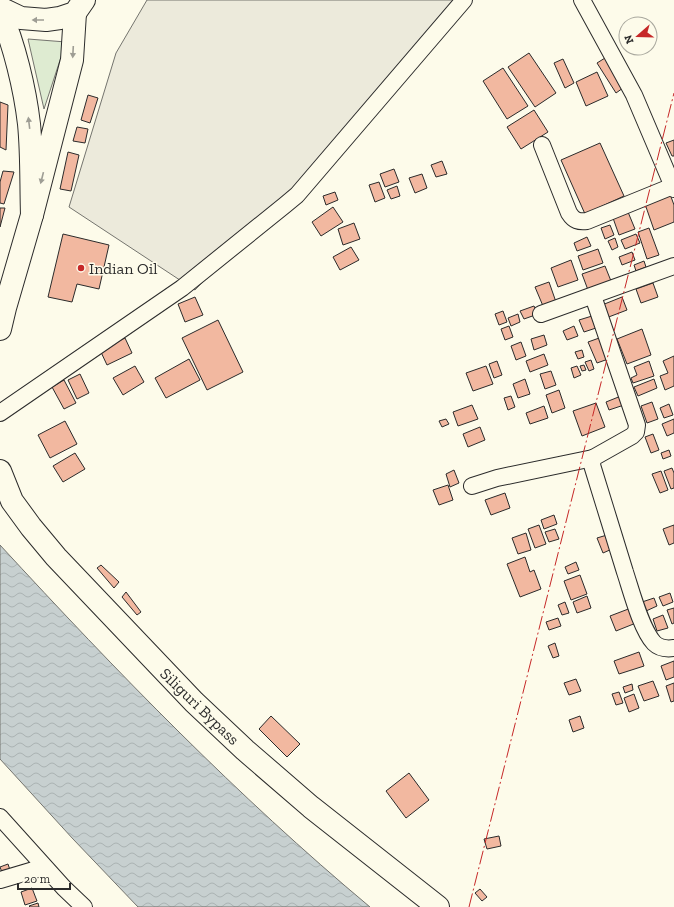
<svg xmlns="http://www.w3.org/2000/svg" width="674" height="907" viewBox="0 0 674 907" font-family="'Zilla Slab',serif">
<defs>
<pattern id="water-waves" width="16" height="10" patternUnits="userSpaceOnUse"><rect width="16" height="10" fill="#c7d0d0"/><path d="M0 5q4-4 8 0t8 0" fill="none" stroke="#abb3b3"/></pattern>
</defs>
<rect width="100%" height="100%" fill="#fdfbea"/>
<polygon fill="#deebd1" stroke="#74746e" points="28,39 66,42 44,109"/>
<polygon fill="#eceadb" stroke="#74746e" points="147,0 472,0 195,290 69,207 116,53"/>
<path fill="url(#water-waves)" stroke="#74746e" d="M0 545C117 672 237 796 370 907H138L73 839 0 759Z"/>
<g fill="#f2b8a0" stroke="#2b2b2b">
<polygon points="529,53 556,93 535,107 508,67"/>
<polygon points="605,58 623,88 616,93 597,63"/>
<polygon points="563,59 574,83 565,88 554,63"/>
<polygon points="503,68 528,106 507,119 483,81"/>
<polygon points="597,72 608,96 586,106 576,82"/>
<polygon points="88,95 98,98 90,123 81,120"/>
<polygon points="0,102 8,105 6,150 0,147"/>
<polygon points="534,110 548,132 521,149 507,127"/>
<polygon points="77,127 88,129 85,143 73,141"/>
<polygon points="674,140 674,156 672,156 666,143"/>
<polygon points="600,143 624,196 585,214 561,160"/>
<polygon points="68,152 79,155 71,191 60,189"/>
<polygon points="442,161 447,174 436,177 431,165"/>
<polygon points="394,169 399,182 385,187 380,174"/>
<polygon points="3,171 14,172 4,204 0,203 0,182"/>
<polygon points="422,174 427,188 415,193 409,178"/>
<polygon points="379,182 385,198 375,202 369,185"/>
<polygon points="397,186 400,196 391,199 387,190"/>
<polygon points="335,192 338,200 326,205 323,196"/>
<polygon points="670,194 674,205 674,222 654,230 645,204"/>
<polygon points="333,207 343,222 321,236 312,222"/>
<polygon points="0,208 5,208 0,227"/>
<polygon points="628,212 635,229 619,235 613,218"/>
<polygon points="354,223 360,239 343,245 338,229"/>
<polygon points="610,225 614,235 605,239 601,228"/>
<polygon points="649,228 659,255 647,259 638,232"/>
<polygon points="63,234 109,245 99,289 77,284 72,302 48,297"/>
<polygon points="636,234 640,243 625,249 621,240"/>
<polygon points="587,237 591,246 577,251 574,243"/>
<polygon points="615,238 618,247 612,250 608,241"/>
<polygon points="351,247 359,260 340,270 333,257"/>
<polygon points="598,249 603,263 583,270 578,256"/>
<polygon points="632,252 635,260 622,265 619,257"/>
<polygon points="571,260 578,280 558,287 551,268"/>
<polygon points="644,261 646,267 636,271 634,265"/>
<polygon points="605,266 611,281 588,290 582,274"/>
<polygon points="549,282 556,302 543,306 535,287"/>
<polygon points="653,283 658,297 641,303 636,289"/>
<polygon points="195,297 203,315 185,322 178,304"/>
<polygon points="622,297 627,310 606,318 602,305"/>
<polygon points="534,306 538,314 524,319 520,311"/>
<polygon points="503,311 507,322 499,325 495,314"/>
<polygon points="518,314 520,322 511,326 508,318"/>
<polygon points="592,316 596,328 584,332 579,320"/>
<polygon points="218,320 243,372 207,390 182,338"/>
<polygon points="509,326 513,337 505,340 501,329"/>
<polygon points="574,326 578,336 567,340 563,331"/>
<polygon points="642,329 651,355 627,364 617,339"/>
<polygon points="544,335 547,345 534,350 531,339"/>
<polygon points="602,337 611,358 597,363 588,342"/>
<polygon points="125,338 132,353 107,365 100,350"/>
<polygon points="521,342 526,356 516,360 511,346"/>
<polygon points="582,350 584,357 578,359 575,352"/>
<polygon points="544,354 548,365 530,372 526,361"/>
<polygon points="674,356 674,386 665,390 660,376 668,373 663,361"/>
<polygon points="189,359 200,380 166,398 155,378"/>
<polygon points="591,360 594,369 589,371 585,362"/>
<polygon points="497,361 502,375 494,378 489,364"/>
<polygon points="649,361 654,376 633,383 631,378 637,375 634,367"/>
<polygon points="584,365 586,370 582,371 580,366"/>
<polygon points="135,366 144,382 123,395 113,378"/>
<polygon points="486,366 493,384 473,391 466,373"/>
<polygon points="577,366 581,375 574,378 571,368"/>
<polygon points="551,371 556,385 545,389 540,374"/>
<polygon points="80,374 89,393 77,399 68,380"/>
<polygon points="525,379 530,394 518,398 513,384"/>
<polygon points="654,379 657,388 638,396 634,387"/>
<polygon points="64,380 76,403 64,409 52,387"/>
<polygon points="559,390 565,408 552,413 546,395"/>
<polygon points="511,396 515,407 508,410 504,398"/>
<polygon points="621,396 624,405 609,410 606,402"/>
<polygon points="652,402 658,419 647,423 641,406"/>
<polygon points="596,403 605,427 582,436 573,411"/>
<polygon points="669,404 673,415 664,418 660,408"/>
<polygon points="472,405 478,419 458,426 453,412"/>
<polygon points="544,406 548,418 530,424 526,413"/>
<polygon points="446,419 449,424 442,427 439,421"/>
<polygon points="674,419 674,433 667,436 662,424"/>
<polygon points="65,421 77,444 50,458 38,435"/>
<polygon points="480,427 485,440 468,447 463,434"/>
<polygon points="653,434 659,450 651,453 645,437"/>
<polygon points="669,450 671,456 663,459 661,453"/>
<polygon points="75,453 85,469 63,482 53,466"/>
<polygon points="672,468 674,473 674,488 671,489 664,471"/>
<polygon points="454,470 459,483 450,487 446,474"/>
<polygon points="661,471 668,490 660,493 652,474"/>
<polygon points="448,485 453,500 439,505 433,490"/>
<polygon points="505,493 510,508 491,515 485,500"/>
<polygon points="554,515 557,524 544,529 541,520"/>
<polygon points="539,525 546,544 535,548 528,529"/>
<polygon points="674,525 674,543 669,545 663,529"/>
<polygon points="555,529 559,539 549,542 545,532"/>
<polygon points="526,533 531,550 518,554 512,538"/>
<polygon points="607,535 612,549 603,553 597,538"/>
<polygon points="525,557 530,572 534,570 541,589 520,597 507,564"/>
<polygon points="576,562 579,570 568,574 565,567"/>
<polygon points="101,565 119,582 114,588 97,568"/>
<polygon points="580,575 587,594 571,600 564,581"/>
<polygon points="126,592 141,612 137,615 122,597"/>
<polygon points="670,593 673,602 663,606 659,597"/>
<polygon points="587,596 591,608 577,613 573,602"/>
<polygon points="654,598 657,606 646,611 642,602"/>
<polygon points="565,602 569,613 562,615 558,605"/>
<polygon points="631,608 636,623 616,631 610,616"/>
<polygon points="674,608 674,623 672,624 667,610"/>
<polygon points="663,615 668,628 657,631 653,619"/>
<polygon points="558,618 561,626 549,630 546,622"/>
<polygon points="555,643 559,656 553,658 548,646"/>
<polygon points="639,652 644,666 619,674 614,661"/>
<polygon points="674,661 674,677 666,680 661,666"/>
<polygon points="576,679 581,691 569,695 564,683"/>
<polygon points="653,681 659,696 644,701 638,686"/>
<polygon points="674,683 674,701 671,702 666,686"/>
<polygon points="632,684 633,690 625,693 623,687"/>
<polygon points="619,692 623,703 616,705 612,694"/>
<polygon points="634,694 639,708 629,712 624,698"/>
<polygon points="271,716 300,744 287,757 259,729"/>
<polygon points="580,716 584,728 573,732 569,720"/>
<polygon points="409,773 429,800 406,818 386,791"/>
<polygon points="499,836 501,846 487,849 484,839"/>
<polygon points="8,864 11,873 3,875 0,867"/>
<polygon points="32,888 37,901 25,905 21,892"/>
<polygon points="480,889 487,897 482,901 475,893"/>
<polygon points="38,903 39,907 30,907 29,906"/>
</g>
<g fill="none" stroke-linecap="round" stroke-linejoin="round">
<g stroke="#2b2b2b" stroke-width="18">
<g id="street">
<polyline points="582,0 634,95 674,189"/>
<path d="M542 145 569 213C574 221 579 222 587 221L673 186"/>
<path d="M593 296 637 425 636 432 632 436 593 458 592 465C603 501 614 536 625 572 631 590 641 629 654 643 659 648 667 649 674 648"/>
<polyline points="541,314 674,266"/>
<polyline points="0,413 182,288 285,205 297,195 464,0"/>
<polyline points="472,486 497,478 593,458"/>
<polyline points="0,817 64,888 84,907"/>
<polyline points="0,880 44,867"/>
</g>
</g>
<g stroke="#2b2b2b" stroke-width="24">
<g id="highway">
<polyline points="0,8 21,18 46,20 60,18 75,13 84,0"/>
<path d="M0 12C14 43 25 89 29 124 32 154 31 185 32 215L72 60 75 13"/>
<polyline points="0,329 5,308 32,215"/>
<polyline points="0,471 12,501 31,527 56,557 194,702 245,750 311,807 438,907"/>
</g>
</g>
<use href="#street" stroke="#fdfbea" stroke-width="16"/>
<use href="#highway" stroke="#fdfbea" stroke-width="22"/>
<polyline stroke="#c62828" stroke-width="1" stroke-dasharray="14 3 2 3" stroke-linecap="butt" points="469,907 674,93"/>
</g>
<defs><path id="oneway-solid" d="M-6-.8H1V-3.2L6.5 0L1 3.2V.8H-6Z"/></defs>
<g fill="#9e9d94">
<use href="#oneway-solid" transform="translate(38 20) rotate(-180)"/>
<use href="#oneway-solid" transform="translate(73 52) rotate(93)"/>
<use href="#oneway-solid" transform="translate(29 123) rotate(-97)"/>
<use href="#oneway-solid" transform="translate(42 178) rotate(104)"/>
</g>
<circle fill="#c62828" stroke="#fdfbea" stroke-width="1.5" cx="81" cy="268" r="4"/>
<g text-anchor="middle" stroke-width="3" stroke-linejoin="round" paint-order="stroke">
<g font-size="16" fill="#2b2b2b" stroke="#fdfbea" text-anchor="start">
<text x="89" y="274">Indian Oil</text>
</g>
<g font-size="16" fill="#2b2b2b" stroke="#fdfbea">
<text transform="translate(200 706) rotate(44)" y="6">Siliguri Bypass</text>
</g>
</g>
<g transform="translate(638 36) rotate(250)"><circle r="19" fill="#fdfbea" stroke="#a9a89e"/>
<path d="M0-3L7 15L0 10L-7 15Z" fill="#c62828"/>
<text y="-6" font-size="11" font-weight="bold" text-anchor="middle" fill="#2b2b2b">N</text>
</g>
<path d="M18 883v6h52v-6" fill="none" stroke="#2b2b2b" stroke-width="2"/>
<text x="24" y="883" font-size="12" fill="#2b2b2b" stroke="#fdfbea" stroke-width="3" paint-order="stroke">20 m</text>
</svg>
